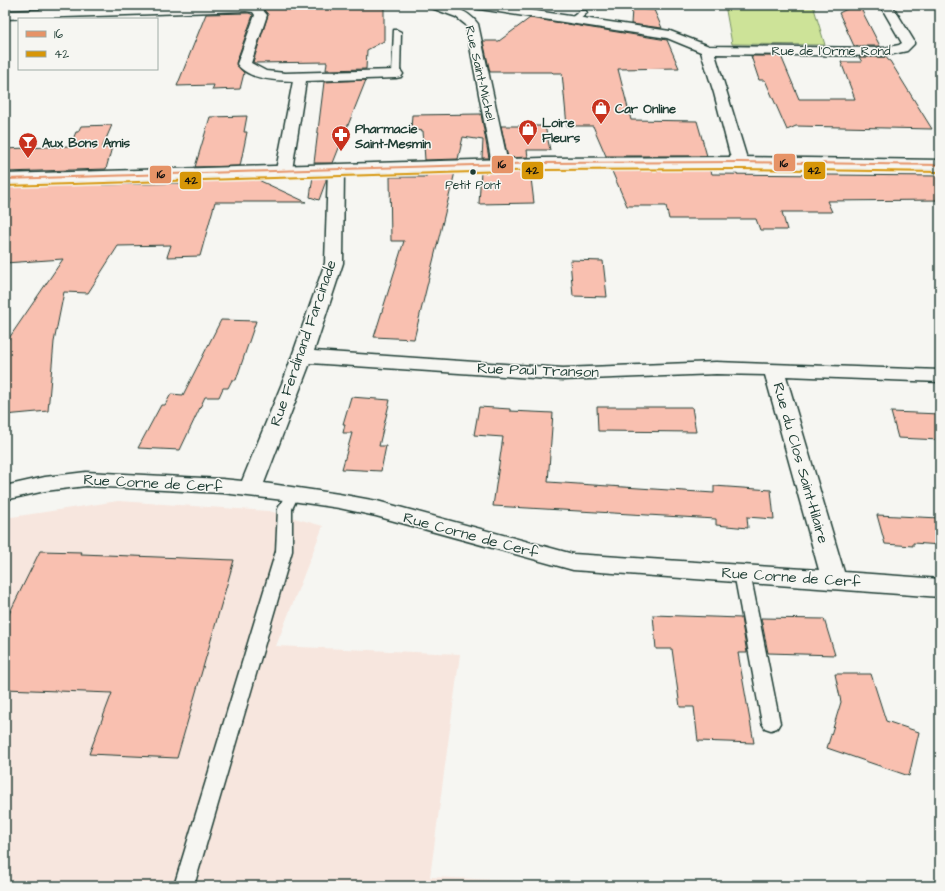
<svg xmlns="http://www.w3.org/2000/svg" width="945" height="891" viewBox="0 0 945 891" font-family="'Architects Daughter',sans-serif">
<rect width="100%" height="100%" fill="#f6f6f2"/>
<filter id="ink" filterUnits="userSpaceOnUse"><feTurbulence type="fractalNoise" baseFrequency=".025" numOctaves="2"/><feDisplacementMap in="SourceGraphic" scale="8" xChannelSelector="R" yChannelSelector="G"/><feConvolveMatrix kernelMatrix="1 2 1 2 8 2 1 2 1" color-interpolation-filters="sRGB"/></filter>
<g filter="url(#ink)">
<polygon fill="#f7e6de" points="118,501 269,511 323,526 276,646 460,654 430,877 591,884 591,886 5,886 5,518"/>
<polygon fill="#cde398" stroke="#769066" points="725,5 813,5 825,45 732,44"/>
<g fill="#f9c0b0" stroke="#1f3d34">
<polygon points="259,5 384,5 384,41 367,50 366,69 326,70 327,62 255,63 253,62 268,15"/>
<polygon points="855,5 859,5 880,46 854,46 839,13"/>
<polygon points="632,9 654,10 662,28 631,24"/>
<polygon points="249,13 253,15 236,63 244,73 240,89 212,90 214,85 177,86 206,14"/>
<polygon points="530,18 667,40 679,68 618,69 631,120 697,121 707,156 606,156 593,126 567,126 562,73 553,73 552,72 490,72 483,41 499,41"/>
<polygon points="751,56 781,56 799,99 855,99 841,62 862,62 859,57 886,57 888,60 890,61 932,129 796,126 787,130 765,80 759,80"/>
<polygon points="366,80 333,163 314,163 324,82"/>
<polygon points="481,114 489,158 482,158 483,140 463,137 458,159 425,160 423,131 411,129 412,115"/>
<polygon points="247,116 244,132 247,132 240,166 195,167 210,117"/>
<polygon points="112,125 102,148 112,147 106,169 5,172 5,149 70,146 76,132 78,132 81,126"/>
<polygon points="501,126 545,126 550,150 527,150 528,157 508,158"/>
<polygon points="611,169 710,169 712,174 940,176 940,200 827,201 832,212 782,212 787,230 760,230 756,219 669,219 666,206 627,206"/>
<polygon points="530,170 534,203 479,204 481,171"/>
<polygon points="455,172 414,339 374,337 404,241 391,241 390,177 426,177 426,173"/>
<polygon points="313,176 326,176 326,181 319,200 310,197"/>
<polygon points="254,178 306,202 215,202 200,256 167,257 171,245 118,246 88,293 64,292 54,342 48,411 5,415 5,344 63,259 5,263 5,220 11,199 5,199 5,185 103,183 102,185 191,183 192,180"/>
<polygon points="570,260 603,261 607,297 573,296"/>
<polygon points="221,320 256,321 236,380 232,380 228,388 223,388 219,397 205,397 180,450 138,448 161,405 165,405 171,394 183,395"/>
<polygon points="351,397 390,400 379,446 386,446 381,471 342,469 352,433 343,433 345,424 343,424"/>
<polygon points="479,407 510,409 510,411 553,413 548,482 714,493 714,486 771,490 774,519 747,517 748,528 716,525 716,519 493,506 503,437 474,435"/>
<polygon points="597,407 692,407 696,432 598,431"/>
<polygon points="891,412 940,414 940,440 898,438"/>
<polygon points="877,515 940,518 940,545 913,543 913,546 885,544"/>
<polygon points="40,551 82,552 81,554 234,560 177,758 89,754 112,693 5,689 5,622"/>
<polygon points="653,615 741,618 747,653 738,653 754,743 698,741 694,707 680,707 672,649 656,649"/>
<polygon points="761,618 824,619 835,655 768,653"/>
<polygon points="835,674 871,674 886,721 919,732 909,776 827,748 841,702"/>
</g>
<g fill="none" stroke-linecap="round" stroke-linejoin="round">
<g stroke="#1f3d34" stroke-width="3">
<g id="service">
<polygon points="580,11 586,11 587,13 577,22 571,22 571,18"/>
<polygon points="394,30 397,30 401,32 400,74 396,77 392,74"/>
<polygon points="292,489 297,491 299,494 292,509 292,551 194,886 174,886 276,551 278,509 287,491"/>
<polygon points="742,568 748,569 750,573 780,723 777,728 771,730 765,728 762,723 734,573 736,569"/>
</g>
</g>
<g stroke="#1f3d34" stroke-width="3">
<g id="minor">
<path d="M201 5H253L261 8 267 15 251 63 266 71 285 73 396 70 401 71 403 74 401 77 396 78 306 81 292 170 289 173 284 175 279 173 276 170 293 81C275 80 249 80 237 64L255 15 253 12 246 11 5 19V11Z"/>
<path d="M427 5C446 5 466 7 478 24L508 164 505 167 500 169 495 167 492 164 466 25 456 17 429 7Z"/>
<polygon points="467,5 496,5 670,31 709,46 884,48 899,45 902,43 880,5 892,5 914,41 914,44 907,51 884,56 715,54 748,162 745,165 740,167 735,165 732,162 714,93 701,52 667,38 473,8 469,7"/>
<path d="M336 164 341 166 344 169 343 263 314 351 563 368 716 362 940 370V382L786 376 844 572 940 579V597L573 570 376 516 339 508 292 501 222 493 86 486 45 491 5 500V486L45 477 86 472 222 479 242 481 285 376 325 263 328 169 331 166ZM310 363 563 380 716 374 765 375 819 570 573 554 377 501 339 494 264 483Z"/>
</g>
</g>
<g stroke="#1f3d34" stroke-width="3">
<polygon id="secondary" points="740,157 940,160 940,170 740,167 542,168 5,184 5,174 542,158"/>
</g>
<use href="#service" fill="#f6f6f2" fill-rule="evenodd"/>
<use href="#minor" fill="#f6f6f2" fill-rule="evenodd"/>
<use href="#secondary" fill="#f6f6f2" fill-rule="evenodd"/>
<g stroke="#f6f6f2" stroke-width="3">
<polygon id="bus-1" points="740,161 940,164 940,166 740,163 542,164 5,180 5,178 542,162"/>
</g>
<g stroke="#f6f6f2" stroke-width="3">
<polygon id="bus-2" points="740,168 940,171 940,173 740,170 542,171 5,187 5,185 542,169"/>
</g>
<use href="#bus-1" fill="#e69367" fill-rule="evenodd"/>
<use href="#bus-2" fill="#d79608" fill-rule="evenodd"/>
</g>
</g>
<defs>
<g id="shop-pin" transform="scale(1)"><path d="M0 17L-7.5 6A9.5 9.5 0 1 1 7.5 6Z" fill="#c8321e" stroke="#f6f6f2"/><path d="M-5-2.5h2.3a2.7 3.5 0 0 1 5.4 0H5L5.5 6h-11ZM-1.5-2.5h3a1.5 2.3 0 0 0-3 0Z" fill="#fff"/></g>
<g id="pharmacy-pin" transform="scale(1)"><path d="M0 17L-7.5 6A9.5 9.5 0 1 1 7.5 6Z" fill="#c8321e" stroke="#f6f6f2"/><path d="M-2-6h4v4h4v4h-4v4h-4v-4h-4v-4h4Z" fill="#fff"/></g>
<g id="bar-pin" transform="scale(1)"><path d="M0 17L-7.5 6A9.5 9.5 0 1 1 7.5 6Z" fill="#c8321e" stroke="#f6f6f2"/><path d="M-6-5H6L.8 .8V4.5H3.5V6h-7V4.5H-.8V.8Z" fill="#fff"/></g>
</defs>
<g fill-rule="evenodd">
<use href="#shop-pin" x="601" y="108"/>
<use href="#shop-pin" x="528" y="129"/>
<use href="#pharmacy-pin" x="341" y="135"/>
<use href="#bar-pin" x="28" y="142"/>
</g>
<circle fill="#1f3d34" stroke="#f6f6f2" stroke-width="1.5" cx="473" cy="172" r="3.5"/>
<g text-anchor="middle" stroke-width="3" stroke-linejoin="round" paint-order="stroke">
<g font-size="12" fill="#1f3d34" stroke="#f6f6f2">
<text x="473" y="189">Petit Pont</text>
</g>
<g font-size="13" fill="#1f3d34" stroke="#f6f6f2">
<text x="831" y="55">Rue de l'Orme Rond</text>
<text transform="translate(481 73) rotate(77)" y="5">Rue Saint-Michel</text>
</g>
<g font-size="13" font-weight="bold" fill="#1f3d34" stroke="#f6f6f2" text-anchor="start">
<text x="615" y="113">Car Online</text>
<text x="542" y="127">Loire<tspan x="542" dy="15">Fleurs</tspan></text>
<text x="355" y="133">Pharmacie<tspan x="355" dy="15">Saint-Mesmin</tspan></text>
<text x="42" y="147">Aux Bons Amis</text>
</g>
<g font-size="15" fill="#1f3d34" stroke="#f6f6f2">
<text transform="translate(303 343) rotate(-71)" y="5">Rue Ferdinand Farcinade</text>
<text transform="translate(538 370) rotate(2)" y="5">Rue Paul Transon</text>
<text transform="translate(801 463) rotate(74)" y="5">Rue du Clos Saint-Hilaire</text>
<text transform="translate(153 483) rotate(3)" y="5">Rue Corne de Cerf</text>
<text transform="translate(471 535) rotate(15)" y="5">Rue Corne de Cerf</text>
<text transform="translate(791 577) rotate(4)" y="5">Rue Corne de Cerf</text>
</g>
</g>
<g stroke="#f6f6f2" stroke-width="1.5">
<rect x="773" y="153" width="23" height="19" rx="4" fill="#e69367"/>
<rect x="491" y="155" width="23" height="19" rx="4" fill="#e69367"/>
<rect x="803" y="161" width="23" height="19" rx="4" fill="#d79608"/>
<rect x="521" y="161" width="23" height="19" rx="4" fill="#d79608"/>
<rect x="149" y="165" width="23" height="19" rx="4" fill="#e69367"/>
<rect x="179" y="171" width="23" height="19" rx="4" fill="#d79608"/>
</g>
<g font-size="11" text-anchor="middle" font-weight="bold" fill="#111">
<text x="784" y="167">16</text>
<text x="502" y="168">16</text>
<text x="814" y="174">42</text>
<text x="532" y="174">42</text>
<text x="161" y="178">16</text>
<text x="191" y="184">42</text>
</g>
<rect width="945" height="891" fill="none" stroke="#f6f6f2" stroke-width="20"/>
<rect x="10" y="10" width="925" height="871" fill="none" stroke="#1f3d34" stroke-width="1.5" filter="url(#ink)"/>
<rect x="18" y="18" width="140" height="52" fill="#f6f6f2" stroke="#a0aca6"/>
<rect x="26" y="31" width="20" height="6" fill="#e69367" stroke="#a0aca6"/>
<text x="54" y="38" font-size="12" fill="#1f3d34">16</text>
<rect x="26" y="51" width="20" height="6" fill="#d79608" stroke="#a0aca6"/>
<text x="54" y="58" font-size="12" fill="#1f3d34">42</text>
</svg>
